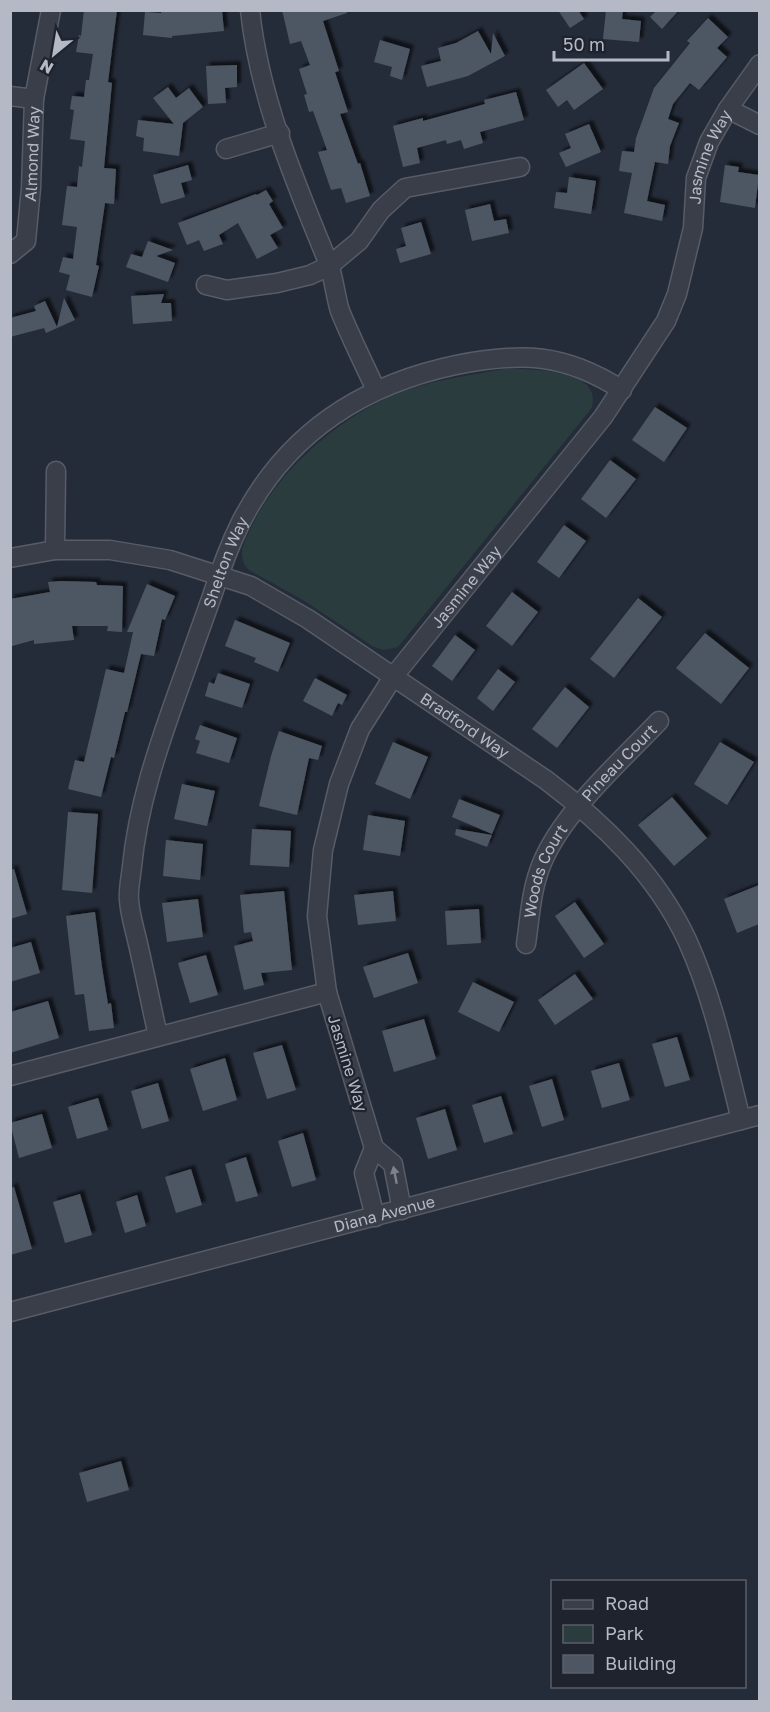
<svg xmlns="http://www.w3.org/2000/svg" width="770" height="1712" viewBox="0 0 770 1712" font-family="'Golos Text',sans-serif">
<defs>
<filter id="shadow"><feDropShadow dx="4" dy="-4" stdDeviation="1.5" flood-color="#0009"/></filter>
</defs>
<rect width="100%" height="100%" fill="#252c39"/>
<path fill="#2b3c3e" d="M504 369C528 369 606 368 591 409L398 647 384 650 374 647 303 600 249 570C243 564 242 559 242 550 265 481 331 422 396 394 430 380 468 376 504 369Z"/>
<g fill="#4e5664" filter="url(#shadow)">
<polygon points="84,10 117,10 108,82 112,83 104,168 116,169 114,204 105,203 96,265 99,266 92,297 66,290 70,275 59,272 63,257 73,259 77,227 62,225 67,186 77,187 79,166 82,167 85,141 70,139 74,110 70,109 72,96 84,97 86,80 89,80 93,54 76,52 79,35 81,36"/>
<polygon points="161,10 222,10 224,31 172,36 172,38 143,35 145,12 161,13"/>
<polygon points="282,10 347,10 347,13 323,21 339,71 335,72 348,112 340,114 358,164 360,163 370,196 346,203 341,188 331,190 318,152 327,150 313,111 309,112 304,95 307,94 299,69 310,65 301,41 290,44"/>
<polygon points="558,10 578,10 584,19 570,28"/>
<polygon points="606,10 623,10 622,19 641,21 639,42 603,39"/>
<polygon points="657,10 679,10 662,29 650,17"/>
<polygon points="708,18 728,37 717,48 727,57 699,90 690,83 673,104 668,119 679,123 670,146 668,164 655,162 647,201 665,205 662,221 624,213 632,173 619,171 622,151 634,152 636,138 654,88 690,43 687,41"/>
<polygon points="478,31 491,54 493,33 505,56 468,76 427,87 421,66 441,61 438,48 456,43"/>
<polygon points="380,40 410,49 402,80 390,76 392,67 374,62"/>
<polygon points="584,63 603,89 574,110 567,100 558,107 546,90"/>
<polygon points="237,65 237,87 225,88 226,103 208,104 206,66"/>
<polygon points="168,87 176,98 189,88 203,107 183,123 179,156 143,151 144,138 136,136 138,120 174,124 153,98"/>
<polygon points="516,92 524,120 480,132 483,143 464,149 461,140 447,144 446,140 417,148 420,163 403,167 393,126 423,118 423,121 485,104 484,100"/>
<polygon points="589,124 601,152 566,167 559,153 571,148 565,134"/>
<polygon points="188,165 192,180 181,183 185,197 161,204 153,175"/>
<polygon points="725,165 739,167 738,172 759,175 755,208 720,202"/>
<polygon points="569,177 596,181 591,214 554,208 556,192 567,193"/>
<polygon points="266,190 273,201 269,204 283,228 270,235 278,248 257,259 238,223 219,235 223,244 204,251 199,240 187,245 178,223 256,194 257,195"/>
<polygon points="490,204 494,221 506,219 509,233 472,241 465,210"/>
<polygon points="421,222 431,254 400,263 396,249 406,246 401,228"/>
<polygon points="148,241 173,250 156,256 175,263 168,282 126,267 131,254 142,257"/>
<polygon points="164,294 161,303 171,303 172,321 133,324 131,296"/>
<polygon points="64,298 75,320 46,333 44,328 10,337 10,318 36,311 34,306 45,301 57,327"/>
<polygon points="655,407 687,428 664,462 632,440"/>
<polygon points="610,460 636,479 606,518 581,499"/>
<polygon points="564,525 586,541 559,578 537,562"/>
<polygon points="61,581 96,582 97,585 123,586 122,632 107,631 108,626 72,626 74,640 34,644 34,640 12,646 10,599 50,592 48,582"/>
<polygon points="147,584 175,596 165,620 162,619 154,656 141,654 127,712 125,712 114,758 111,757 101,797 68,789 75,760 84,762 106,669 124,673 133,632 127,632"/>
<polygon points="512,592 538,612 512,646 486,626"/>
<polygon points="638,598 662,617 614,678 590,659"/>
<polygon points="235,620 290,643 278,672 254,662 256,658 225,646"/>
<polygon points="705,633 749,668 721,704 676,668"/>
<polygon points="455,635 475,650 452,681 432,666"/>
<polygon points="498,669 515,682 493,711 477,698"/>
<polygon points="218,673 250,684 242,708 205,696 209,682 214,684"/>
<polygon points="315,678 347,695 342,705 338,703 332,716 303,701"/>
<polygon points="565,687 589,707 557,748 532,729"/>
<polygon points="200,725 237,738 229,763 196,753 200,741 195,739"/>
<polygon points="279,731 322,746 318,760 309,758 297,815 259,806 271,756"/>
<polygon points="393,742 428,757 410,799 375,784"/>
<polygon points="720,742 754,762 727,805 694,784"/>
<polygon points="182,784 215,791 207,826 174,819"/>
<polygon points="672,797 707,838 674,866 638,825"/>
<polygon points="459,799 500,815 492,834 452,817"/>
<polygon points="68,812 98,814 92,893 62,890"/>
<polygon points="368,815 405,821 400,856 363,850"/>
<polygon points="252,829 291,831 289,867 250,865"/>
<polygon points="456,829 492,835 487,847 455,835"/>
<polygon points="166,840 203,844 200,880 163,876"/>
<polygon points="14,869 27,914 10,919 10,870"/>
<polygon points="759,885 759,924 737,933 724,899"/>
<polygon points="284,891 292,970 261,973 264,985 244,990 234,946 253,941 251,932 244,933 240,895"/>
<polygon points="393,891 396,921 358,925 354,895"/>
<polygon points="198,899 203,937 167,942 162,903"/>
<polygon points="575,902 604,944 584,958 555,916"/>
<polygon points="479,909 481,943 447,945 445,911"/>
<polygon points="95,912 102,967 108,1004 111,1003 114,1028 89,1031 84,994 75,995 66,916"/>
<polygon points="31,942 40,973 10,982 10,948"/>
<polygon points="408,953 418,983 374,998 363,967"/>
<polygon points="206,955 218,995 190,1003 178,963"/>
<polygon points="575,974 593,999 555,1025 538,1000"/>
<polygon points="473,982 514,1002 499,1032 458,1012"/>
<polygon points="48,1001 59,1038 10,1053 10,1012"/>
<polygon points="424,1019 436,1059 394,1072 382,1031"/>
<polygon points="677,1037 690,1080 665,1087 652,1044"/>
<polygon points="282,1045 296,1090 267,1099 253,1053"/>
<polygon points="225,1058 237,1100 203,1111 190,1069"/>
<polygon points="619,1063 630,1100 602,1108 591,1071"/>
<polygon points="552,1079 564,1120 542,1127 529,1086"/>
<polygon points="158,1083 169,1121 142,1129 131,1091"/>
<polygon points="501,1096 513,1134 484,1143 472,1105"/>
<polygon points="98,1098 108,1130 77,1139 68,1107"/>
<polygon points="445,1109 457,1150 428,1159 416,1118"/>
<polygon points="42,1114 52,1148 19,1158 10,1123"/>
<polygon points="303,1133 316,1180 292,1187 278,1141"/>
<polygon points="246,1157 258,1196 236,1202 225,1164"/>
<polygon points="191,1169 202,1205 176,1213 165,1177"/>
<polygon points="14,1187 32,1249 10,1255 10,1188"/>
<polygon points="80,1194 92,1235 65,1243 53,1202"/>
<polygon points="137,1195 146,1226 125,1233 116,1202"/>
<polygon points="121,1461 129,1490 87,1502 79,1473"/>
</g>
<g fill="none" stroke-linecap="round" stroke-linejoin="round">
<g stroke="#575c67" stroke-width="21">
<g id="minor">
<path d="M250 10C259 97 295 182 328 262 334 277 335 295 340 311 351 338 364 364 376 390"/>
<polyline points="10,96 34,99"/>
<polyline points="728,109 760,125"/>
<polyline points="226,149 280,133"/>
<path id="s1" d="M10 254 26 241 31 188 34 99 51 10"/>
<polyline points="206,285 227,290 277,283 310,275 329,266 359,241 381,210 405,188 520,167"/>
<polyline points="55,550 56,471"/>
<path id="s2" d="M10 558 55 550H110L170 560 251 586 308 619 546 780C603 823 656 874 687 940 713 997 726 1060 741 1120"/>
<path id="s3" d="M526 944C530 917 531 889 542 863 563 812 621 761 659 721"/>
<path id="s4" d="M158 1036C151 1005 145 974 138 944 135 930 130 915 129 900 128 889 131 877 132 866 138 806 157 750 177 694 189 661 200 629 212 596 220 571 229 546 241 522 286 434 361 385 456 365 522 352 564 353 622 390"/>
<polyline points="10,1076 327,992"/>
<polyline points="374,1148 364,1173 375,1217"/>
<path id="s5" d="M402 1210 393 1164 374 1148 327 992 317 916 323 850 339 784 360 729 393 677 603 417 666 321 677 294 693 228 696 178 709 142 728 109 760 64"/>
<path id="s6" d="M10 1312 760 1115"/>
</g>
</g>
<use href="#minor" stroke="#393e49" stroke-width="18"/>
</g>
<defs><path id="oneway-solid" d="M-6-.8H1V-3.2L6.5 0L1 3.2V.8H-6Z" transform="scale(1.5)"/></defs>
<use fill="#7d828d" href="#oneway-solid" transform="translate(395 1175) rotate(-101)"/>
<g text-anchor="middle" stroke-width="4.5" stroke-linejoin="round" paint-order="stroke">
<g font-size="16" fill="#b4b9c5" stroke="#1e232e">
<text dy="6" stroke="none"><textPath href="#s1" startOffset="108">Almond Way</textPath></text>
<text dy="6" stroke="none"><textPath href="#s5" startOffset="1186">Jasmine Way</textPath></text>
<text dy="6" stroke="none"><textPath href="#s4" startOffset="492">Shelton Way</textPath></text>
<text dy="6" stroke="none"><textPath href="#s5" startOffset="682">Jasmine Way</textPath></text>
<text dy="6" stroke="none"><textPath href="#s2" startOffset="502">Bradford Way</textPath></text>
<text dy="6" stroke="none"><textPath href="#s3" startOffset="210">Pineau Court</textPath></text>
<text dy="6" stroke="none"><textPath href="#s3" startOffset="76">Woods Court</textPath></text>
<text transform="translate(348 1063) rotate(73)" y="6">Jasmine Way</text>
<text dy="6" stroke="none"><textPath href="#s6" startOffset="387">Diana Avenue</textPath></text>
</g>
</g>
<rect width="770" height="1712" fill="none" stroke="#b4b9c5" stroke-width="24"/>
<rect x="551" y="1580" width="195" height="108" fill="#1e232e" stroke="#5a5f6a" stroke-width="1.5"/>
<rect x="563" y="1600" width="30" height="9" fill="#393e49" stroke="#5a5f6a" stroke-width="1.5"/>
<text x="605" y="1610" font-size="18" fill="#b4b9c5">Road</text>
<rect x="563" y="1625" width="30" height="18" fill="#2b3c3e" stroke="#5a5f6a" stroke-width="1.5"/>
<text x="605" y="1640" font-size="18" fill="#b4b9c5">Park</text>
<rect x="563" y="1655" width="30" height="18" fill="#4e5664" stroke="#5a5f6a" stroke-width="1.5"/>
<text x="605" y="1670" font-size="18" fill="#b4b9c5">Building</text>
<g transform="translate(54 54) rotate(210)" stroke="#1e232e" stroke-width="4.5" paint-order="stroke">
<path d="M0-4.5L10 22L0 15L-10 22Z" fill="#b4b9c5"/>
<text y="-9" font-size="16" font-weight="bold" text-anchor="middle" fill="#b4b9c5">N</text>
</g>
<path d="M554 51v9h114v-9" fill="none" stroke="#b4b9c5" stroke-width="3"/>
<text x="563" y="51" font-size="18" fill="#b4b9c5" stroke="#1e232e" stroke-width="4.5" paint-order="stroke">50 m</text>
</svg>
